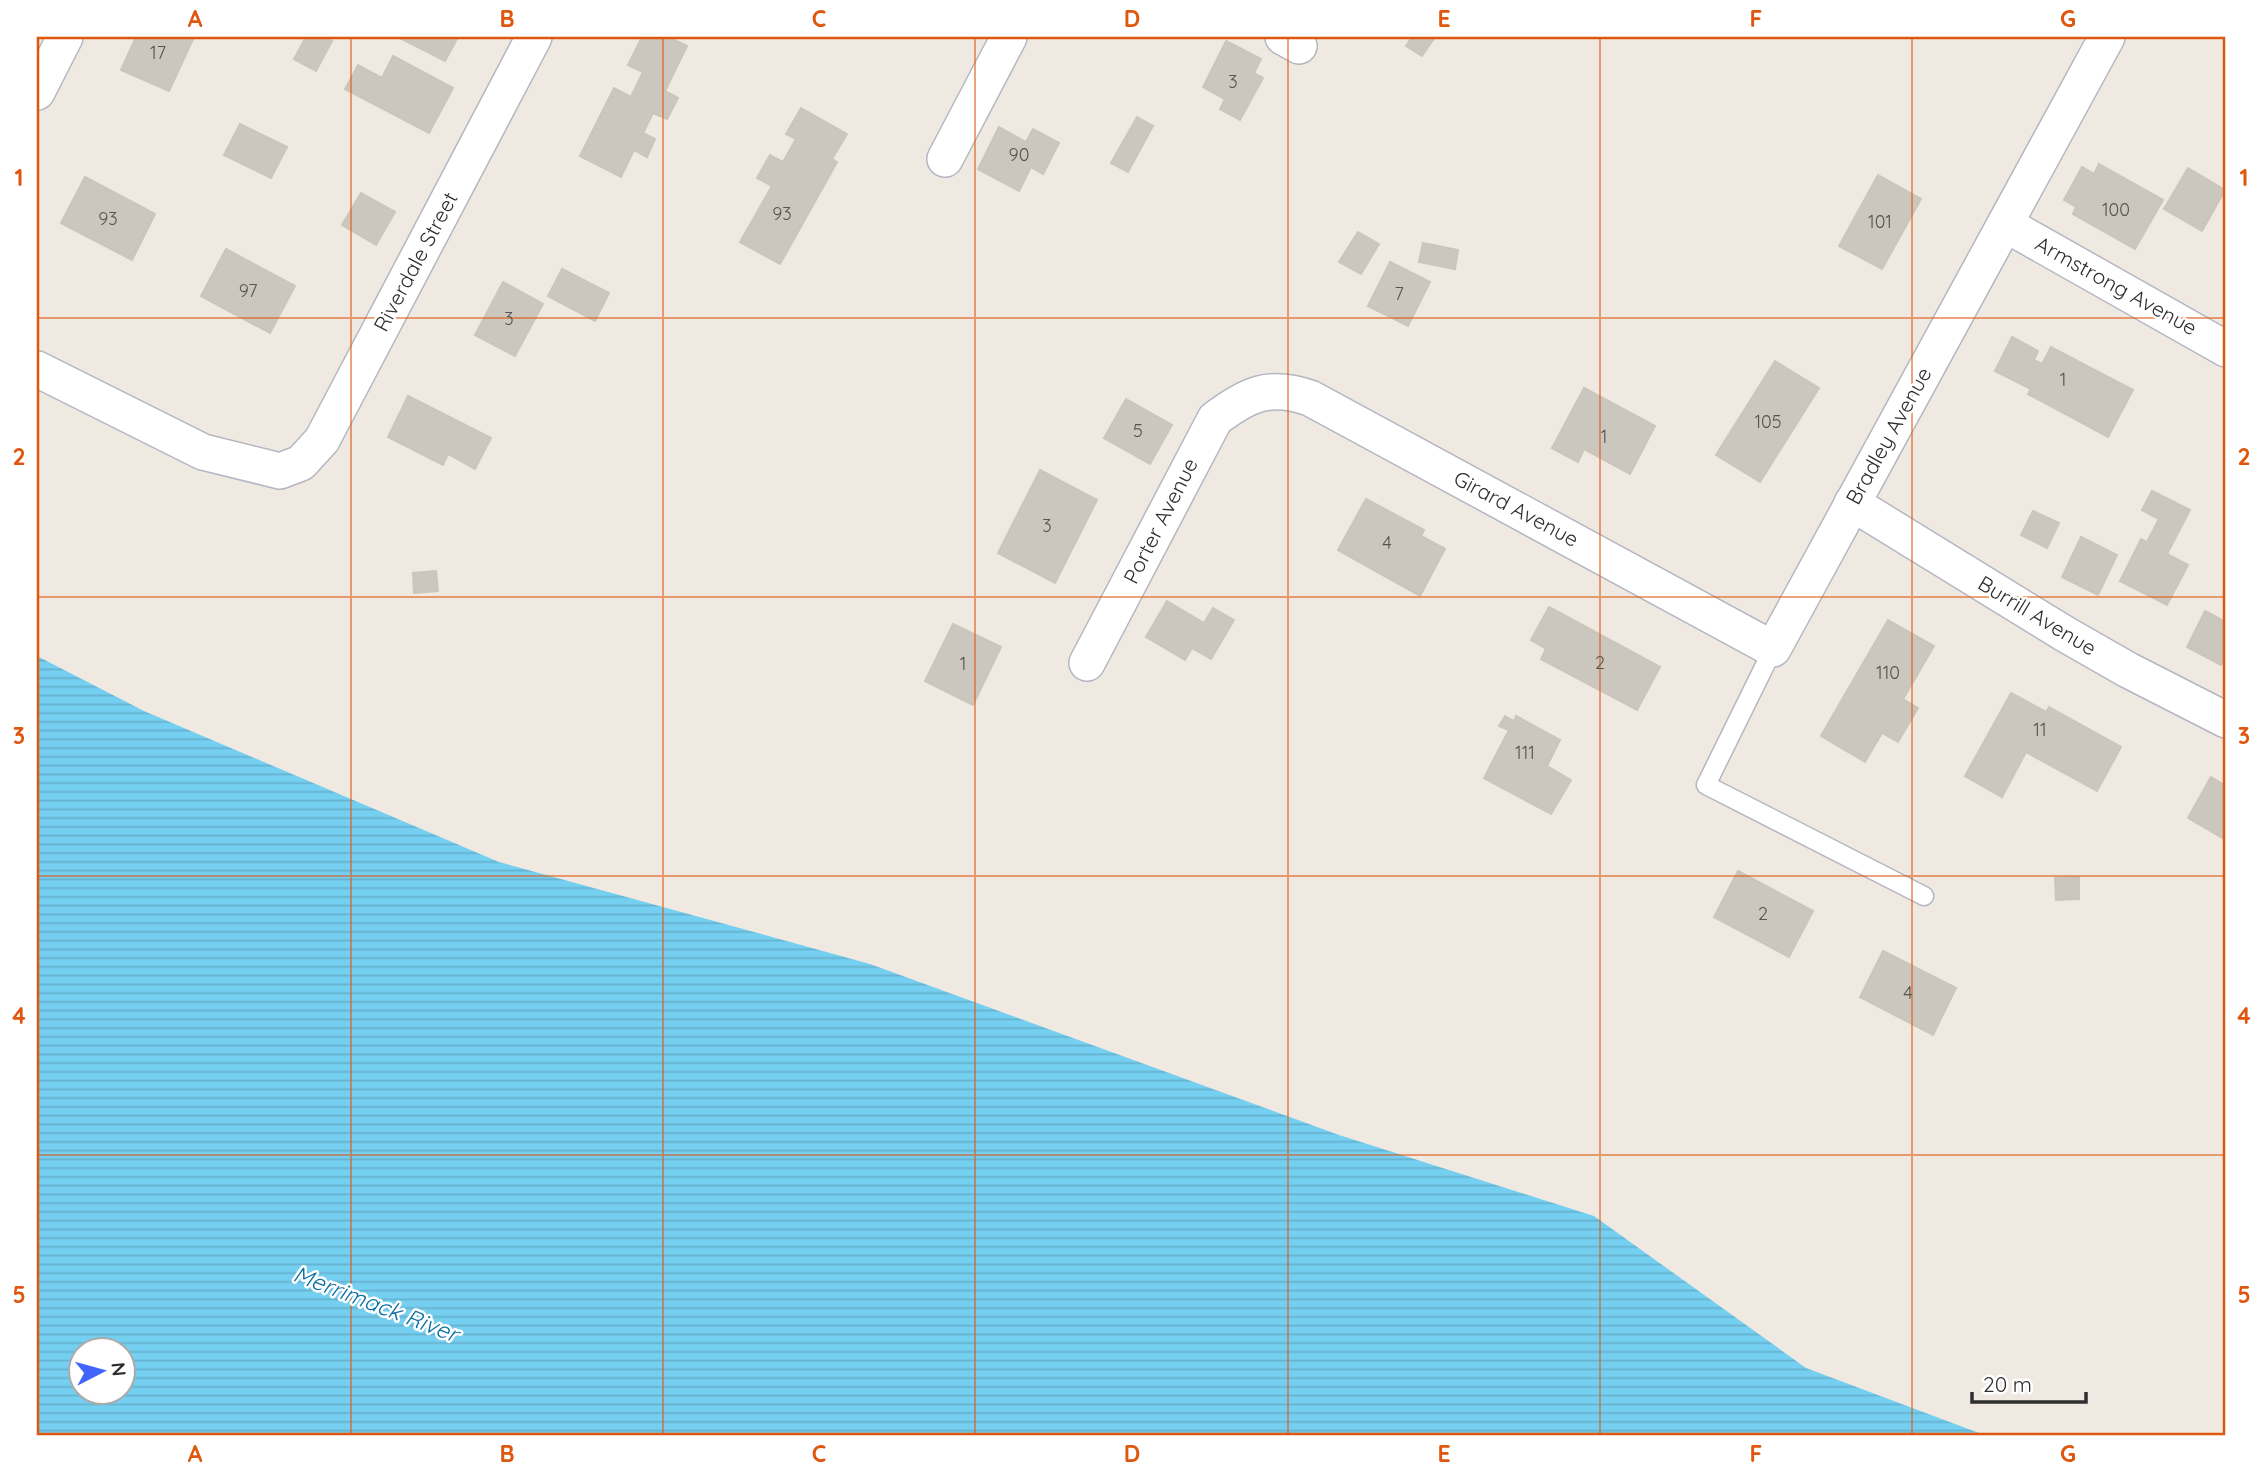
<svg xmlns="http://www.w3.org/2000/svg" width="2263" height="1473" viewBox="0 0 2263 1473" font-family="Quicksand,sans-serif">
<defs>
<pattern id="water-rules" width="6" height="5" patternUnits="userSpaceOnUse" patternTransform="scale(1.75)"><rect width="6" height="5" fill="#75cff0"/><path d="M0 2.5h6" fill="none" stroke="#66b2ce"/></pattern>
</defs>
<rect width="100%" height="100%" fill="#efe9e1"/>
<path fill="url(#water-rules)" fill-rule="evenodd" d="M37 656 144 711 499 862 870 964 1339 1135 1594 1216 1806 1368 1987 1436H37ZM80 1350H122V1392H80Z"/>
<g fill="#cbc7bf" stroke="#cbc5ba" stroke-width="2">
<polygon points="136,37 194,37 169,91 121,70"/>
<polygon points="306,37 323,37 332,41 316,71 294,59"/>
<polygon points="398,37 458,37 445,61"/>
<polygon points="642,37 668,37 687,46 665,91 678,98 667,119 653,113 643,133 655,139 647,157 634,150 621,177 580,156 614,88 631,97 643,72 628,65"/>
<polygon points="1412,37 1435,37 1422,56 1406,46"/>
<polygon points="1226,41 1261,59 1254,73 1263,78 1240,120 1220,109 1225,99 1203,87"/>
<polygon points="393,56 453,88 429,133 345,89 358,65 382,78"/>
<polygon points="801,108 847,134 832,159 837,162 780,264 740,242 772,186 757,178 770,155 783,162 796,139 786,134"/>
<polygon points="1137,117 1153,126 1128,172 1111,163"/>
<polygon points="240,124 287,147 271,178 224,155"/>
<polygon points="999,127 1026,142 1033,129 1059,143 1043,174 1031,167 1019,191 978,169"/>
<polygon points="2099,164 2163,200 2135,249 2073,214 2076,207 2064,200 2082,167 2094,174"/>
<polygon points="2188,168 2225,190 2202,231 2164,209"/>
<polygon points="1878,175 1921,199 1882,269 1839,246"/>
<polygon points="85,177 155,214 132,260 61,223"/>
<polygon points="361,193 395,212 376,245 342,225"/>
<polygon points="1358,232 1379,244 1361,274 1339,262"/>
<polygon points="1423,243 1458,250 1455,269 1419,262"/>
<polygon points="226,249 295,286 270,333 201,296"/>
<polygon points="1390,262 1430,282 1408,326 1368,306"/>
<polygon points="562,269 609,293 595,321 548,296"/>
<polygon points="503,282 543,304 515,356 475,335"/>
<polygon points="2012,337 2038,351 2034,360 2042,364 2051,347 2133,390 2108,437 2028,394 2031,389 1995,371"/>
<polygon points="1775,361 1819,388 1760,482 1716,455"/>
<polygon points="1584,388 1655,426 1630,474 1584,449 1578,462 1552,448"/>
<polygon points="408,396 491,438 475,469 448,454 443,465 388,437"/>
<polygon points="1126,399 1172,425 1150,464 1104,438"/>
<polygon points="1040,470 1097,500 1055,583 998,553"/>
<polygon points="2152,491 2190,510 2167,554 2188,565 2167,605 2120,581 2141,539 2147,542 2159,519 2142,510"/>
<polygon points="1366,499 1424,530 1421,536 1445,549 1420,596 1338,550"/>
<polygon points="2033,511 2059,523 2047,548 2021,535"/>
<polygon points="2081,537 2117,555 2098,595 2062,577"/>
<polygon points="436,571 438,591 414,593 413,573"/>
<polygon points="1167,601 1204,623 1213,608 1234,620 1211,659 1192,648 1185,660 1146,637"/>
<polygon points="1549,607 1660,667 1637,710 1541,659 1546,649 1531,640"/>
<polygon points="2205,611 2226,622 2226,656 2221,665 2187,647"/>
<polygon points="1888,620 1934,646 1903,699 1918,708 1898,742 1882,733 1865,762 1821,736"/>
<polygon points="953,624 1001,647 973,705 925,681"/>
<polygon points="2011,693 2046,712 2049,707 2121,747 2097,791 2026,752 2002,797 1965,776"/>
<polygon points="1505,716 1514,721 1516,716 1560,740 1547,766 1571,780 1551,814 1484,778 1509,730 1499,726"/>
<polygon points="2211,777 2226,786 2226,840 2188,818"/>
<polygon points="1738,871 1813,911 1789,957 1714,917"/>
<polygon points="2079,877 2079,899 2056,900 2055,878"/>
<polygon points="1883,951 1956,988 1933,1035 1860,997"/>
</g>
<g fill="none" stroke-linecap="round" stroke-linejoin="round">
<g stroke="#b4b7c1" stroke-width="21">
<polyline id="service" points="1773,649 1706,785 1924,896"/>
</g>
<g stroke="#b4b7c1" stroke-width="38">
<g id="minor">
<polyline points="1283,37 1299,46"/>
<polyline points="37,92 65,37"/>
<polyline points="945,159 1009,37"/>
<polyline points="2005,224 2226,349"/>
<polyline points="37,369 203,452 280,471 301,463 322,440 534,37"/>
<polyline points="1852,503 2065,634 2128,670 2226,720"/>
<path d="M1087 663 1215 419C1248 394 1269 384 1310 398L1773 649 2107 37"/>
</g>
</g>
<use href="#service" stroke="#fff" stroke-width="18"/>
<use href="#minor" stroke="#fff" stroke-width="35"/>
</g>
<path fill="none" stroke="#df570e" stroke-width="2" stroke-opacity="0.55" d="M351 37V1436M663 37V1436M975 37V1436M1288 37V1436M1600 37V1436M1912 37V1436M37 318H2226M37 597H2226M37 876H2226M37 1155H2226"/>
<g text-anchor="middle" stroke-width="5" stroke-linejoin="round" paint-order="stroke">
<g font-size="18" fill="#555452">
<text x="158" y="59">17</text>
<text x="1233" y="88">3</text>
<text x="1019" y="161">90</text>
<text x="2116" y="216">100</text>
<text x="782" y="220">93</text>
<text x="108" y="225">93</text>
<text x="1880" y="228">101</text>
<text x="248" y="297">97</text>
<text x="1399" y="300">7</text>
<text x="509" y="325">3</text>
<text x="2063" y="386">1</text>
<text x="1768" y="428">105</text>
<text x="1138" y="437">5</text>
<text x="1604" y="443">1</text>
<text x="1047" y="532">3</text>
<text x="1387" y="549">4</text>
<text x="1600" y="669">2</text>
<text x="963" y="670">1</text>
<text x="1888" y="679">110</text>
<text x="2040" y="736">11</text>
<text x="1525" y="759">111</text>
<text x="1763" y="920">2</text>
<text x="1908" y="999">4</text>
</g>
<g font-size="21" fill="#2e2e2e" stroke="#fff">
<text transform="translate(416 262) rotate(-62)" y="7">Riverdale Street</text>
<text transform="translate(2116 286) rotate(29)" y="7">Armstrong Avenue</text>
<text transform="translate(1889 436) rotate(-61)" y="7">Bradley Avenue</text>
<text transform="translate(1516 509) rotate(28)" y="7">Girard Avenue</text>
<text transform="translate(1161 521) rotate(-63)" y="7">Porter Avenue</text>
<text transform="translate(2037 616) rotate(31)" y="7">Burrill Avenue</text>
</g>
<g font-size="23" font-style="italic" fill="#0d6fa3" stroke="#fff">
<text transform="translate(376 1304) rotate(21)" y="8">Merrimack River</text>
</g>
</g>
<rect width="2263" height="1473" fill="none" stroke="#ffffff" stroke-width="77"/>
<g transform="translate(102 1371) rotate(84)"><circle r="33" fill="#ffffff" stroke="#ababab" stroke-width="2"/>
<path d="M0-5L12 26L0 18L-12 26Z" fill="#4264fb"/>
<text y="-10" font-size="19" font-weight="bold" text-anchor="middle" fill="#2e2e2e">N</text>
</g>
<path d="M1972 1392v10h114v-10" fill="none" stroke="#2e2e2e" stroke-width="3.5"/>
<text x="1983" y="1392" font-size="21" fill="#2e2e2e" stroke="#ffffff" stroke-width="5" paint-order="stroke">20 m</text>
<rect x="38" y="38" width="2186" height="1396" fill="none" stroke="#df570e" stroke-width="2.5"/>
<g font-size="23" text-anchor="middle" font-weight="bold" fill="#df570e">
<text x="195" y="27">A</text>
<text x="507" y="27">B</text>
<text x="819" y="27">C</text>
<text x="1132" y="27">D</text>
<text x="1444" y="27">E</text>
<text x="1756" y="27">F</text>
<text x="2068" y="27">G</text>
<text x="19" y="186">1</text>
<text x="2244" y="186">1</text>
<text x="19" y="465">2</text>
<text x="2244" y="465">2</text>
<text x="19" y="744">3</text>
<text x="2244" y="744">3</text>
<text x="19" y="1024">4</text>
<text x="2244" y="1024">4</text>
<text x="19" y="1303">5</text>
<text x="2244" y="1303">5</text>
<text x="195" y="1462">A</text>
<text x="507" y="1462">B</text>
<text x="819" y="1462">C</text>
<text x="1132" y="1462">D</text>
<text x="1444" y="1462">E</text>
<text x="1756" y="1462">F</text>
<text x="2068" y="1462">G</text>
</g>
</svg>
